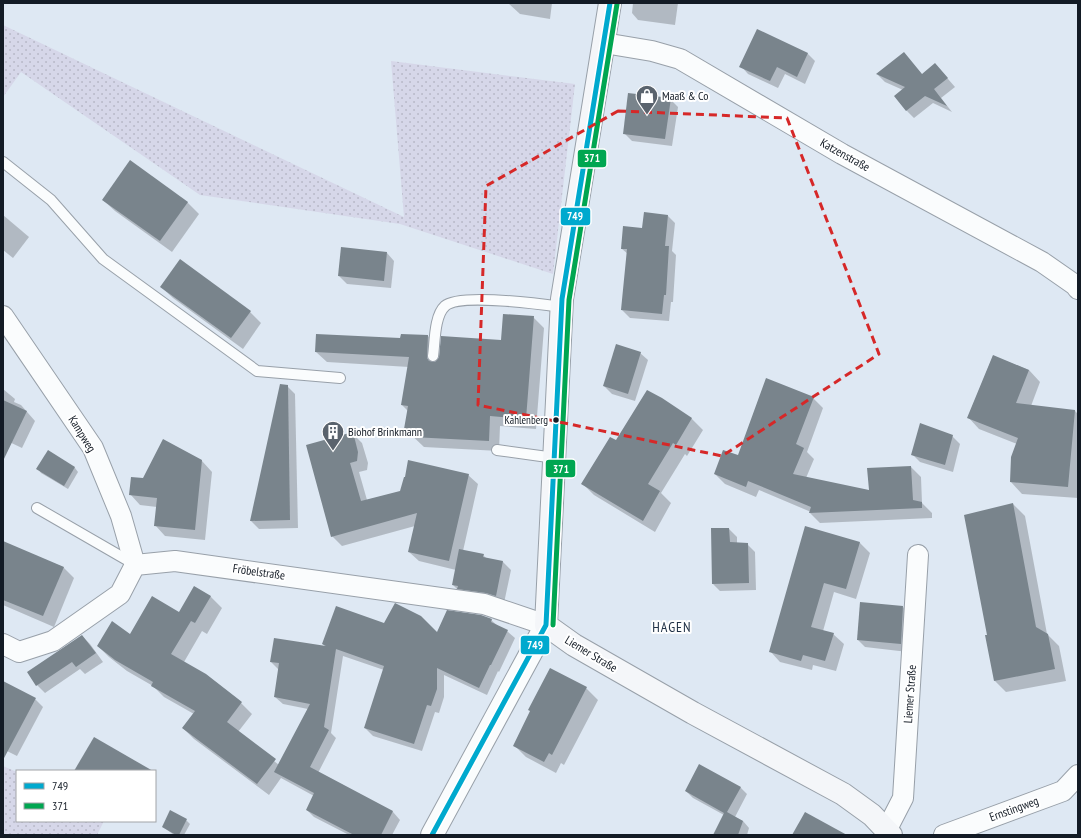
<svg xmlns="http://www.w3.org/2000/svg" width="1081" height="838" viewBox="0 0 1081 838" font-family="'PT Sans Narrow',sans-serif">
<defs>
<pattern id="grass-dots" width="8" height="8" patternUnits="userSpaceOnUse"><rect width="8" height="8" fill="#d6d7e9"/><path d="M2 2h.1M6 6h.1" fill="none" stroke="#b7b8c8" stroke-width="1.8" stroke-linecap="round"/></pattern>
</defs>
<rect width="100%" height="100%" fill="#dee8f3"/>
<g fill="url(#grass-dots)">
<polygon points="3,25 404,217 391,61 575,84 553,274 400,224 200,195 21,72 3,97"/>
<polygon points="3,766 17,772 17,821 104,821 97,835 3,835"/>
</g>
<g fill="#0003">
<polygon points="508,3 552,3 550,19 520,14"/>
<polygon points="633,3 678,3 675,25 638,20 632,13"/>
<polygon points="807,53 815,61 805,84 785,74 778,88 748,74 741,66"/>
<polygon points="904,54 922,75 942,72 955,87 941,98 952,112 933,103 914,118 907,111 895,96 903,90 885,82 878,75"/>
<polygon points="670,99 678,107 672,146 632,141 624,133"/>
<polygon points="103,200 187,202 199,214 172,252 115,211"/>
<polygon points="3,215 29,237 13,258 3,250"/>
<polygon points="668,216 675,223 672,251 676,255 673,302 671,302 669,321 630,318 622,310 628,254 622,249 643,229"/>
<polygon points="387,253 394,261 391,288 347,284 339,276"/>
<polygon points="161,287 250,312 261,323 243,349 173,298"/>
<polygon points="533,317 544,328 536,429 500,426 499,451 424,447 405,429 408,411 402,405 409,367 327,362 316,352 401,339 402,335 428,336 438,347 438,361 502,341"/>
<polygon points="640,353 648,360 635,401 612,394 604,386"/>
<polygon points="993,356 1029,370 1040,382 1031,406 1075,411 1078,414 1078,498 1022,494 1011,482 1017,444 979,429 968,417"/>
<polygon points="281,385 287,386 295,394 298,528 259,529 251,521"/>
<polygon points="3,389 15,399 14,402 21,405 35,421 22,448 3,439"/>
<polygon points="813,398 823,408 807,452 814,459 806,478 870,491 911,467 921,477 922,503 932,513 932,518 820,523 810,513 811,512 759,490 756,497 725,484 715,474"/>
<polygon points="661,399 692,419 703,430 687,456 685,454 661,493 671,503 655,532 594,495 583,484"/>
<polygon points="352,433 362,443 368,463 367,470 359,472 367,500 468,475 478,484 463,551 483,555 487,559 503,562 511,570 504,603 461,593 453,585 456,570 419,561 409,552 415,526 342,546 332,536"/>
<polygon points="952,436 960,444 953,472 920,462 912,454"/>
<polygon points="48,452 75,468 78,472 68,489 41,473 38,469"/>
<polygon points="202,461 212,472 205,540 165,536 155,525 157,507 140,505 130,494 143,479"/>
<polygon points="1013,504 1025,516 1047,634 1059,646 1066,681 1006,692 995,681 986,636 988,636"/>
<polygon points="806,528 860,543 870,553 856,599 834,592 823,631 833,634 844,644 836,671 813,665 812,670 780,662 770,651"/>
<polygon points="729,529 737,537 737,543 747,544 755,552 756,590 720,591 713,584"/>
<polygon points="3,543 63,567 74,578 54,627 3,605"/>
<polygon points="195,587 211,597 222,608 207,634 202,631 184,662 241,703 252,714 238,732 279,765 308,709 283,704 275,697 279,670 271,662 326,647 323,644 384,624 437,634 491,620 498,626 507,631 515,638 499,672 498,671 487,695 444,675 444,697 439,713 435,712 422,751 373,736 365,728 384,670 343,656 331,733 336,738 318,773 393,812 400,820 392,835 349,835 314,817 307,810 314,796 281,778 269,795 194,739 183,728 194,714 164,697 153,686 127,671 109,657 98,646 130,636 179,613"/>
<polygon points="903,607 911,615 908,652 865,647 858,640"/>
<polygon points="82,636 90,644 103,662 85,674 80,669 45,693 37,685"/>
<polygon points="10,686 35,699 43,707 17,756 3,749 3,690"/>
<polygon points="586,688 598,700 564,765 561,763 556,773 526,757 515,746"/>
<polygon points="741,788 747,794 735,817 743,821 749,828 747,835 721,835 724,815 693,798 686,791"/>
<polygon points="186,820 190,824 184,835 174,835 163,827"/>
</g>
<g fill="#79848c">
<polygon points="757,29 808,53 797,77 777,67 770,81 739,67"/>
<polygon points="904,52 922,74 935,63 948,78 934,89 947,106 925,96 906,111 894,96 905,87 876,74"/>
<polygon points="628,93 671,98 665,139 623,134"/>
<polygon points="130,160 188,202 160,241 102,200"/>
<polygon points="644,212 668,215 665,246 669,246 666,295 664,295 662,314 621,310 627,249 621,249 623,226 642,228"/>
<polygon points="341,247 387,252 384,281 338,276"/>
<polygon points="180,259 251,311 231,338 160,287"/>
<polygon points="503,314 534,316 526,419 490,416 489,441 412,437 414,431 404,429 408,406 401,405 409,357 315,352 316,334 400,338 401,334 428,335 427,358 429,361 435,362 439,357 441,336 501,340"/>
<polygon points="616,344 641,352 628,394 603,386"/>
<polygon points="993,355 1029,370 1016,403 1075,410 1068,487 1010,482 1011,457 1018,438 967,418"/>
<polygon points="766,378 814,397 796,444 804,448 793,474 869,490 867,468 911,466 913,500 922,502 922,508 809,513 811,507 748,481 746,487 714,474 723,450 738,455"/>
<polygon points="280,384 288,385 290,520 250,521"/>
<polygon points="647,390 662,398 692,418 676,445 673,443 648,484 660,491 643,521 581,484 610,437 616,440"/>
<polygon points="3,400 27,411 3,461"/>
<polygon points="920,423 953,435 945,465 911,455"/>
<polygon points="353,432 358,452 357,461 350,463 361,501 400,491 404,477 405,477 408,460 469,474 449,561 408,552 417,513 331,537 306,445"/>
<polygon points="163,439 202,460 195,530 154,526 157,498 129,495 131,477 143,478"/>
<polygon points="48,450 75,467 64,486 36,469"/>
<polygon points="1013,503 1036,627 1048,634 1055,669 994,681 985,635 987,635 964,515"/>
<polygon points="805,526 860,542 846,589 824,583 811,627 834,633 825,661 803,655 801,661 769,652"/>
<polygon points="711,528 729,528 730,542 748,543 749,583 712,584"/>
<polygon points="3,541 64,567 43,616 3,600"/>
<polygon points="459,549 484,554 483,557 503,561 496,596 486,593 457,589 458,586 452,585"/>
<polygon points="194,586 211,596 195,623 191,621 171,654 206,674 242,702 227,722 276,759 257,784 182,728 195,711 151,686 153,682 115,660 97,646 112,621 130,634 152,596 179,612"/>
<polygon points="860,602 903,606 901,644 857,640"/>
<polygon points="395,603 421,616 437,632 447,610 481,615 492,619 491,622 508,630 491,665 490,665 479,688 437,668 437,689 431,706 427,705 414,744 364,728 384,666 336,649 324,727 329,730 310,767 393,811 381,835 354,835 306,810 314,793 274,772 310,704 274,697 279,663 270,662 274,638 326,646 322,644 336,606 384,623"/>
<polygon points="82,635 96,653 76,667 72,662 36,686 27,672"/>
<polygon points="550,668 587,687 552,755 549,753 544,762 513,746 530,711 528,710"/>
<polygon points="3,681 36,698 3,760"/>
<polygon points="94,737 153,771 74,771"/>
<polygon points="699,764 741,787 727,812 743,821 738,835 713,835 724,813 685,791"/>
<polygon points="170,810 187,819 179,835 176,835 162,827"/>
<polygon points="805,812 847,835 792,835"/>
</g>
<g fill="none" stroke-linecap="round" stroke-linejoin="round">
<g stroke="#98a0a9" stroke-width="12">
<g id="service">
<polyline points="3,162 51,200 103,259 257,371 340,378"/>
<path d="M433 356C435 343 434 316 445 306 459 293 540 304 562 307"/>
<polyline points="497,450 555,458"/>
<polyline points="37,508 134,564"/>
</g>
</g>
<g stroke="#98a0a9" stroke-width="22">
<g id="minor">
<polyline points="604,43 652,51 680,59 842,154 1042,262 1075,285 1078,289"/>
<polyline points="3,316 93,448 121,516 135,565"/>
<polyline points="3,644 19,652 53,641 120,594 135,565 175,561 484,604 546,625"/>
<polyline points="887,829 903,798 918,555"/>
<polyline points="944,835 1063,791 1078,775"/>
</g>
</g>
<g stroke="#98a0a9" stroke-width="24">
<polyline id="tertiary" points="432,835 546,625"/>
</g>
<g stroke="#98a0a9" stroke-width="24">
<polyline id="secondary" points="610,3 562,299 546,625 574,645 693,713 843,794 872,815 891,835"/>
</g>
<use href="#service" stroke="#fafcfd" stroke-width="10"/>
<use href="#minor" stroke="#fafcfd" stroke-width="20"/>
<use href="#tertiary" stroke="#fafcfd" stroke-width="22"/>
<use href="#secondary" stroke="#f4f6f9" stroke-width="22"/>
<g stroke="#fff" stroke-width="8">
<polyline id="bus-1" points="432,835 546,625 562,299 610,3"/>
</g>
<g stroke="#fff" stroke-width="8">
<polyline id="bus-2" points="553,625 569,300 617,4"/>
</g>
<use href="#bus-1" stroke="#00a9ce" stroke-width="5"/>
<use href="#bus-2" stroke="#00a651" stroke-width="5"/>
</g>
<path fill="none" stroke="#d62828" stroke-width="3" stroke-dasharray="8 5" stroke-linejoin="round" d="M618 111 787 118 879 354 722 456 478 405 486 186Z"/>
<defs>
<g id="shop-pin" transform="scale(1.15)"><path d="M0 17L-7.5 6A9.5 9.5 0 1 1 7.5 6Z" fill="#5a636d" stroke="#fff"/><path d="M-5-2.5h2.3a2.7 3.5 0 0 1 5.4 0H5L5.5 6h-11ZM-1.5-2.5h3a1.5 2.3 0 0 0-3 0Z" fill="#fff"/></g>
<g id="building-pin" transform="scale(1.15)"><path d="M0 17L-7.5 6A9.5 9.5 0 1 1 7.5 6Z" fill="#5a636d" stroke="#fff"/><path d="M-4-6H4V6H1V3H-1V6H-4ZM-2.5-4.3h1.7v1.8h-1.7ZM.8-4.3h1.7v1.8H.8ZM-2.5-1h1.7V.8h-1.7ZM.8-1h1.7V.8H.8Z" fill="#fff"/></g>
</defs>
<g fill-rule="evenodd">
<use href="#shop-pin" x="647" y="96"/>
<use href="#building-pin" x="333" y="432"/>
</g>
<circle fill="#131b25" stroke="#fff" stroke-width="1.5" cx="556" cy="420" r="3.5"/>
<g text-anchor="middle" stroke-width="4" stroke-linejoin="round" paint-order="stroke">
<g font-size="11" fill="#131b25" stroke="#fff" text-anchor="end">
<text x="548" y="424">Kahlenberg</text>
</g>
<g font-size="12" fill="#131b25" stroke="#fff" text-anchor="start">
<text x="662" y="100">Maaß &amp; Co</text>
<text x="348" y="436">Biohof Brinkmann</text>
</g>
<g font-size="12" fill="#131b25" stroke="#fff">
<text transform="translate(845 155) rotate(29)" y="4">Katzenstraße</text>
<text transform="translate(82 434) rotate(58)" y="4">Kampweg</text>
<text transform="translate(259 572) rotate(8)" y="4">Fröbelstraße</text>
<text transform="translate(591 654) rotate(31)" y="4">Liemer Straße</text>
<text transform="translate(910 694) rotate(-86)" y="4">Liemer Straße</text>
<text transform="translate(1014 809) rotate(-20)" y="4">Ernstingweg</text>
</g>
<g font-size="14" letter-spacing="1" fill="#213247" stroke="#fff">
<text x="672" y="632">HAGEN</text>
</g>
</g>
<g stroke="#fff" stroke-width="1.5">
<rect x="577" y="149" width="30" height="19" rx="4" fill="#00a651"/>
<rect x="560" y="207" width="31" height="19" rx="4" fill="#00a9ce"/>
<rect x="545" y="459" width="31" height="19" rx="4" fill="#00a651"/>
<rect x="520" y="635" width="30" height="20" rx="4" fill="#00a9ce"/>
</g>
<g font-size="11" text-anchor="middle" font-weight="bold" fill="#fff">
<text x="592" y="162">371</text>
<text x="575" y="220">749</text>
<text x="561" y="473">371</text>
<text x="535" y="649">749</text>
</g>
<rect width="1081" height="838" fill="none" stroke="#131b25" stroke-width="8"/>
<rect x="16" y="770" width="140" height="52" fill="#ffffff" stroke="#a1a4a8"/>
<rect x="24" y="783" width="20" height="6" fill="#00a9ce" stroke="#a1a4a8"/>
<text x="52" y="790" font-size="12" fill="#131b25">749</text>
<rect x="24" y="803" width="20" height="6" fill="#00a651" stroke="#a1a4a8"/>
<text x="52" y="810" font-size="12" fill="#131b25">371</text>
</svg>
